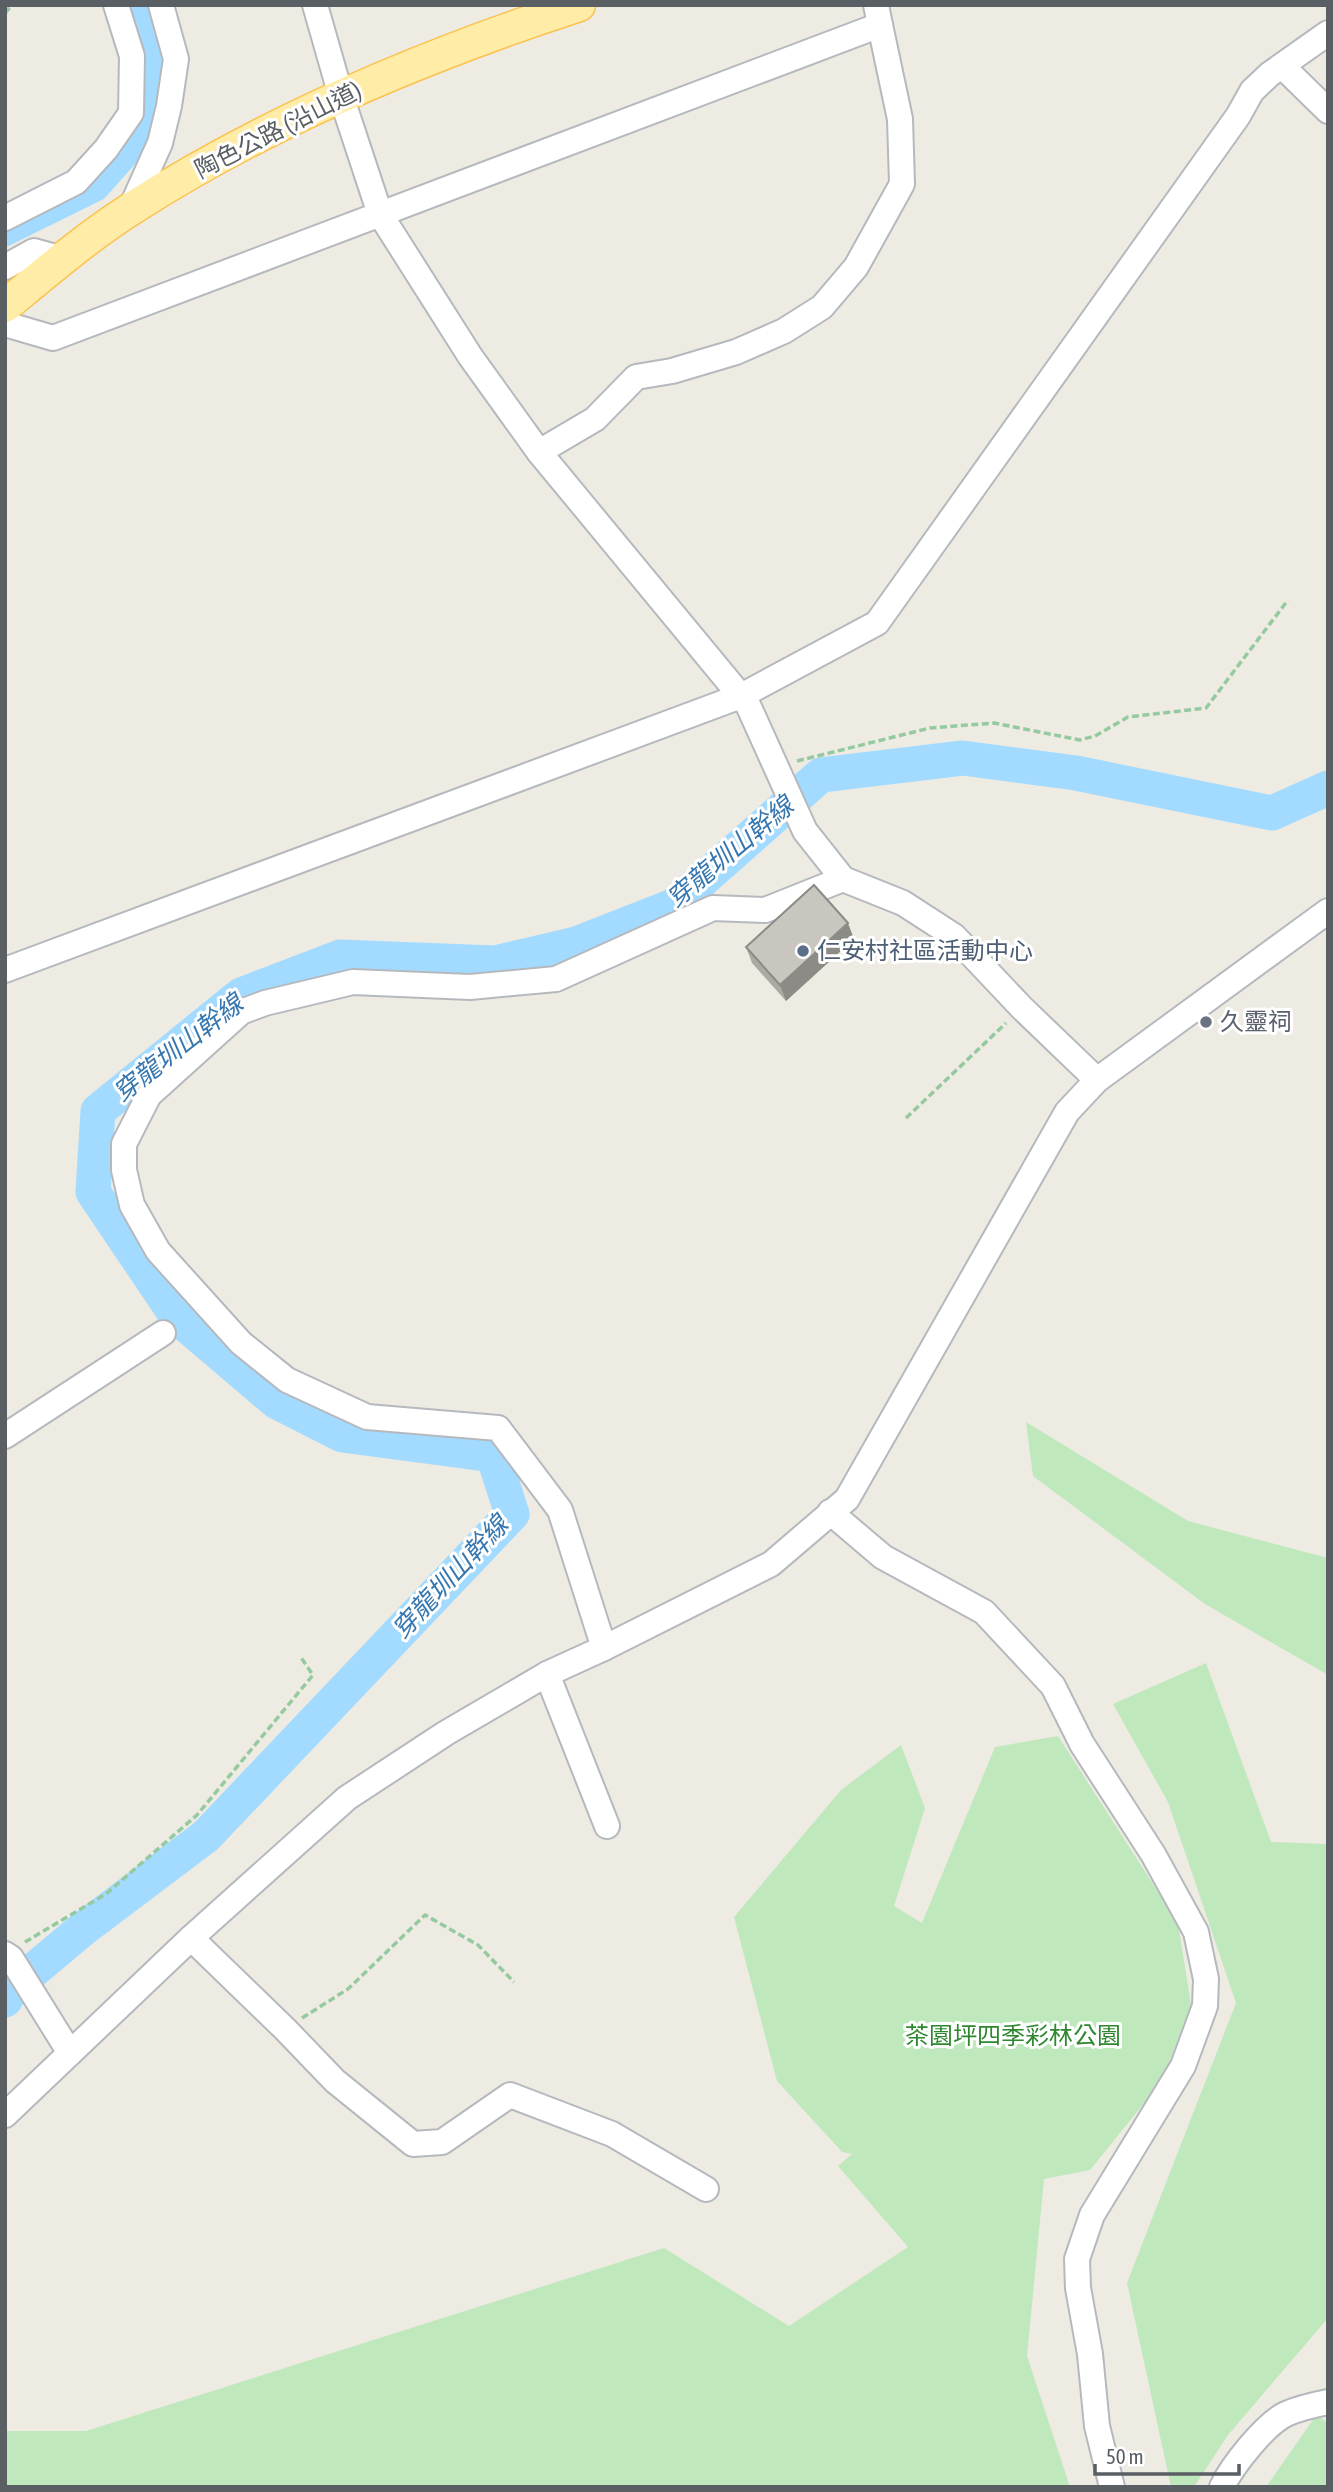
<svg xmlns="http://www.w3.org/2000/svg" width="1333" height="2492" viewBox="0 0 1333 2492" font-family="'Asap Condensed','Noto Sans TC',sans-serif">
<rect width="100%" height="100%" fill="#eeebe2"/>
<g fill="#bfe8bd">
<polygon points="1026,1422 1188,1521 1328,1558 1328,1675 1205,1604 1033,1476"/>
<polygon points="1206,1663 1271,1842 1328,1844 1328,2318 1228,2435 1194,2487 1171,2487 1127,2283 1236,2003 1168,1802 1113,1704"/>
<polygon points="1058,1736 1178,1923 1191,2005 1162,2081 1090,2170 1044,2179 1027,2356 1070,2487 5,2487 5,2431 86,2431 664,2248 789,2326 908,2247 838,2166 852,2154 842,2152 777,2081 734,1917 841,1790 901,1745 925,1808 894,1906 922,1923 995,1747"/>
<polygon points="1317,2414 1328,2424 1328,2487 1266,2487"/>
</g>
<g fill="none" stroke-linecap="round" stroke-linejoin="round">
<polyline stroke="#a2dbff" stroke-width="21" points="5,236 98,190 129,155 149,110 156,70 136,5"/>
<polyline stroke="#a2dbff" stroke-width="35" points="5,2000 11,1989 84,1928 206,1836 512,1514 493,1455 342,1435 277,1402 178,1318 93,1192 98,1111 241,995 340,957 495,963 576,944 673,906 821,775 963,758 1076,773 1272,813 1328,788"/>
<g stroke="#b5b9be" stroke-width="28">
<g id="minor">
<polyline points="315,5 341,96 380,214 470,356 539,452 748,705 805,831 843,879 903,903 954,936 1022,1008 1097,1080"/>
<polyline points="1282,66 1328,111"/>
<polyline points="130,210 160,143 169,106 176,59 161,5"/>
<polyline points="5,218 76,182 106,149 131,113 132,56 116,5"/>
<polyline points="5,267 34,251 63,259"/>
<polyline points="5,324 53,338 880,25 876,5"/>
<polyline points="539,452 595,419 636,377 672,371 736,352 784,331 822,307 856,267 902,184 900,119 880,25"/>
<polyline points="5,970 741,696 877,623 1238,116 1252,91 1270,74 1328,33"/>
<polyline points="5,1436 163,1333"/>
<polyline points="830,1512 883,1557 984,1612 1053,1686 1082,1744 1153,1854 1196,1932 1206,1979 1205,2006 1183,2066 1092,2215 1077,2259 1078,2288 1090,2354 1097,2426 1112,2487"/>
<polyline points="604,1648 560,1510 498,1428 367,1417 287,1380 241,1343 158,1251 132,1205 124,1170 124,1144 149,1095 241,1012 265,1003 353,982 470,987 556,979 713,908 765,910 843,879"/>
<polyline points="547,1674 607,1826"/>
<polyline points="191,1938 285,2029 335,2081 413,2144 442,2142 510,2095 612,2134 706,2189"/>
<polyline points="5,1954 11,1958 70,2053"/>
<polyline points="5,2115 191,1938 347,1798 446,1733 547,1674 604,1648 771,1564 847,1499 1067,1112 1097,1080 1328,911"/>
<path d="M1222 2487C1232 2466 1265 2424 1286 2414 1299 2408 1313 2405 1328 2402"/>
</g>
</g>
<g stroke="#fbc24f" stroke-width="35">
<path id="major" d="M5 306C45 273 87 237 131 209 266 122 426 55 579 5"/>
</g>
<g stroke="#95caa1" stroke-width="3.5" stroke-dasharray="7 3.5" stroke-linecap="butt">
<polyline points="5,13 12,5"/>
<polyline points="797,761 930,728 994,723 1080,740 1095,736 1128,717 1206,708 1288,600"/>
<polyline points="906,1118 1006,1023"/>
<polyline points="25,1942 106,1894 197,1815 313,1675 300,1656"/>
<polyline points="302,2018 348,1989 425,1915 478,1945 514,1982"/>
</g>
<use href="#minor" stroke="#fff" stroke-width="24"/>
<use href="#major" stroke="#ffeca7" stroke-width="32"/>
</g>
<polygon fill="#adaaa4" points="854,939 786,1001 752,963 746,947"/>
<polygon fill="#8d8b86" points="848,923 854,939 786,1001 780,985"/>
<polygon fill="#c9c6bf" stroke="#8d8b86" stroke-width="2" points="814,885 848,923 780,985 746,947"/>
<circle fill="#5c6f8a" stroke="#fff" stroke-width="2.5" cx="803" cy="951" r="7"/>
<circle fill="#6b7280" stroke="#fff" stroke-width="2.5" cx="1206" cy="1022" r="7"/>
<g text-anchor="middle" stroke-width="6" stroke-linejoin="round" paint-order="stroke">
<g font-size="24" fill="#5a5f64" stroke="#fff">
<text transform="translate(278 130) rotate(-27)" y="8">陶色公路 (沿山道)</text>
</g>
<g font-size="24" fill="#4e5e75" stroke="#fff" text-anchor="start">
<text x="817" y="959">仁安村社區活動中心</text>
</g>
<g font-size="24" fill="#5b616d" stroke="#fff" text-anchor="start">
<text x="1220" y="1030">久靈祠</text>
</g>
<g font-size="24" fill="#2f872f" stroke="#fff">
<text x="1013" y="2044">茶園坪四季彩林公園</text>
</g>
<g font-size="26" font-style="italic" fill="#3677af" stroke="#fff">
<text transform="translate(730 852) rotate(-40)" y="9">穿龍圳山幹線</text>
<text transform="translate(178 1048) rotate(-38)" y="9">穿龍圳山幹線</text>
<text transform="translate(450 1577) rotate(-47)" y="9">穿龍圳山幹線</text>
</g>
</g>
<rect width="1333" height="2492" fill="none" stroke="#5a5f64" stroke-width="14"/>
<path d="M1095 2464v10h144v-10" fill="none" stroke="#5a5f64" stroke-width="3.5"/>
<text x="1106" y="2464" font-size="21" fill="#5a5f64" stroke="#ffffff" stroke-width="5" paint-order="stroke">50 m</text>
</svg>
